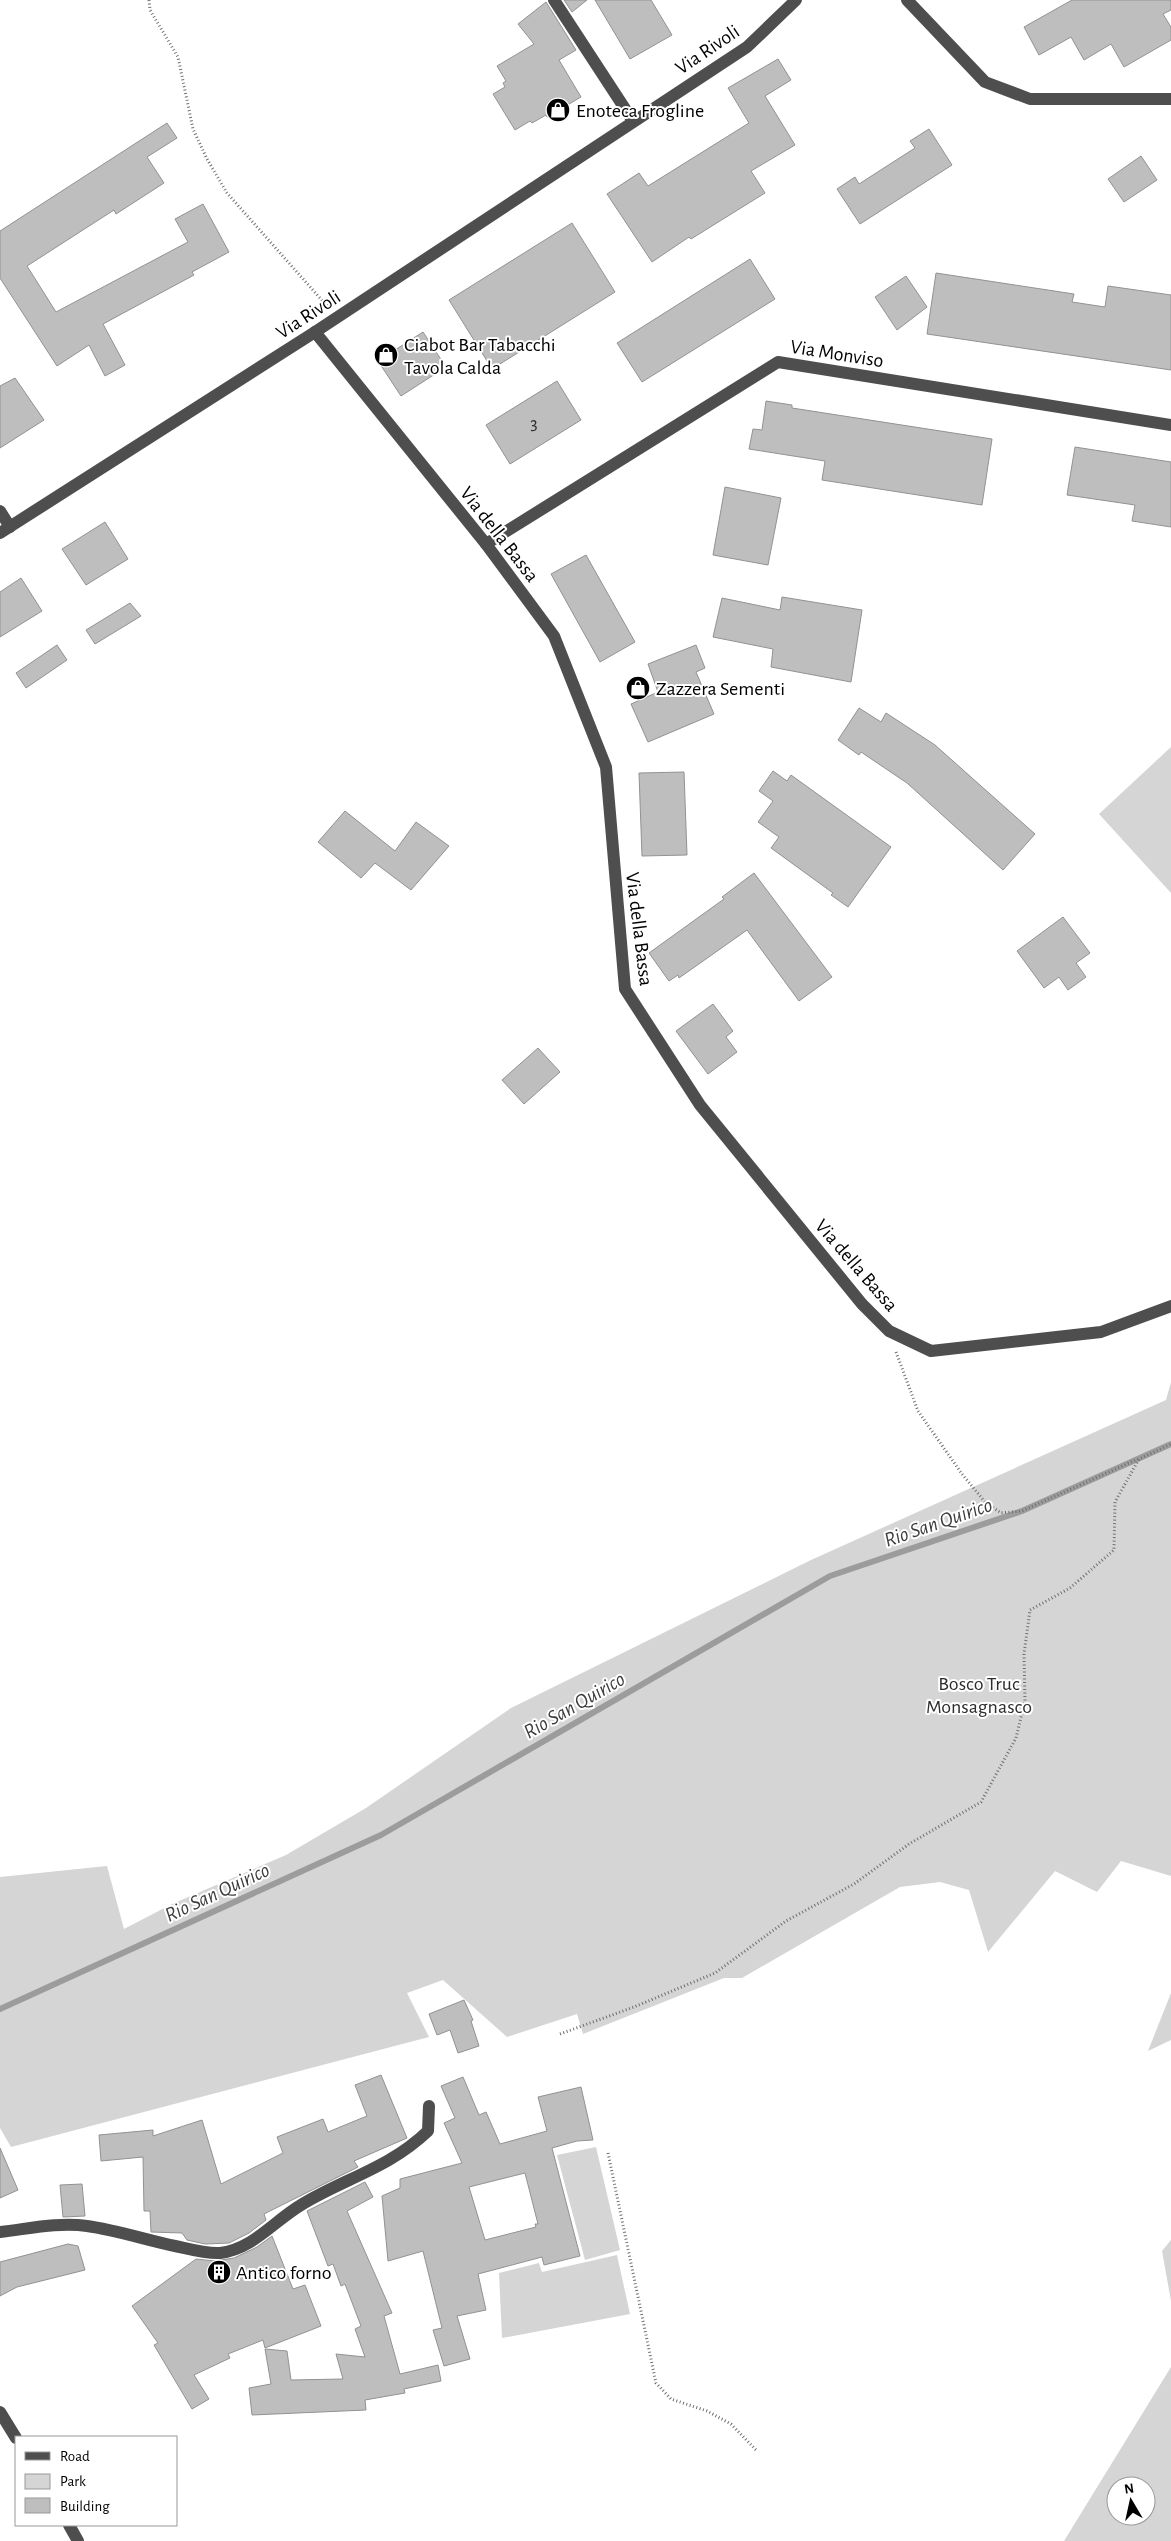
<svg xmlns="http://www.w3.org/2000/svg" width="1171" height="2541" viewBox="0 0 1171 2541" font-family="'Alegreya Sans',sans-serif">
<rect width="100%" height="100%" fill="#fff"/>
<g fill="#d5d5d5" fill-rule="evenodd">
<polygon points="1171,747 1171,893 1099,814"/>
<polygon points="1171,1382 1171,1876 1121,1861 1097,1892 1055,1871 988,1952 969,1890 940,1882 900,1887 742,1978 724,1978 583,2034 577,2014 507,2037 443,1980 407,1993 429,2037 11,2147 0,2128 0,1877 107,1866 124,1929 172,1904 286,1855 366,1808 511,1708 811,1560 1166,1400"/>
<polygon points="1171,1993 1171,2040 1148,2051"/>
<polygon points="596,2147 620,2250 585,2260 557,2155"/>
<polygon points="1171,2240 1171,2301 1162,2251"/>
<polygon points="617,2255 630,2314 502,2338 499,2273 539,2263 542,2272"/>
<path d="M1171 2367V2541H1064ZM1116 2486H1146V2516H1116Z"/>
</g>
<g fill="none" stroke-linecap="round" stroke-linejoin="round">
<polyline stroke="#9c9c9c" stroke-width="6" points="0,2009 381,1835 830,1576 1022,1511 1171,1444"/>
</g>
<g fill="#bebebe" stroke="#929292" fill-rule="evenodd">
<polygon points="564,0 587,0 572,12"/>
<polygon points="595,0 651,0 672,35 630,59"/>
<polygon points="1072,0 1171,0 1171,10 1163,14 1171,27 1171,40 1124,67 1111,44 1084,60 1071,37 1039,55 1024,27"/>
<polygon points="546,2 576,50 559,60 581,97 547,117 546,115 532,123 530,121 515,130 493,94 505,87 503,83 506,81 497,66 534,44 518,24"/>
<polygon points="778,59 791,80 765,96 795,145 751,171 765,193 691,239 689,237 652,262 607,194 639,173 648,186 749,123 728,88"/>
<polygon points="167,123 177,138 147,157 164,183 116,214 114,210 27,266 56,312 188,242 175,219 203,204 229,252 192,272 194,275 103,324 125,365 105,376 89,345 57,366 0,278 0,231"/>
<polygon points="929,129 952,165 860,224 837,189 855,177 859,184 915,148 910,141"/>
<polygon points="1141,156 1157,180 1124,202 1108,179"/>
<polygon points="572,223 615,292 492,369 449,300"/>
<polygon points="750,259 775,299 642,382 617,343"/>
<polygon points="936,273 1074,294 1072,302 1105,307 1108,286 1171,295 1171,370 927,334"/>
<polygon points="906,276 927,307 897,330 875,297"/>
<polygon points="423,332 446,367 401,396 378,361"/>
<polygon points="15,378 44,420 0,448 0,386"/>
<polygon points="557,381 581,420 510,464 486,425"/>
<polygon points="766,401 792,405 792,408 992,439 982,505 822,480 825,461 749,449 753,429 762,430"/>
<polygon points="1075,447 1171,462 1171,527 1132,521 1135,505 1067,495"/>
<polygon points="725,487 781,498 768,565 713,555"/>
<polygon points="105,522 128,559 86,585 62,549"/>
<polygon points="586,555 635,642 600,662 551,574"/>
<polygon points="21,578 42,611 0,637 0,592"/>
<polygon points="782,597 862,610 851,682 771,667 773,649 713,637 722,598 780,610"/>
<polygon points="130,603 141,616 95,644 86,630"/>
<polygon points="57,645 67,660 26,688 16,673"/>
<polygon points="696,645 705,668 696,672 714,714 648,742 631,704 658,692 648,664"/>
<polygon points="859,708 881,722 886,713 935,745 1035,834 1003,870 907,783 861,752 859,755 838,740"/>
<polygon points="773,771 787,781 791,775 891,847 848,907 831,895 833,893 771,848 779,837 758,822 773,801 759,791"/>
<polygon points="684,772 687,855 642,856 639,773"/>
<polygon points="345,811 395,851 416,822 449,846 411,890 375,863 361,878 318,842"/>
<polygon points="754,873 832,977 799,1001 747,930 679,978 678,975 669,981 649,953 724,899 722,897"/>
<polygon points="1063,917 1090,953 1076,963 1086,977 1068,990 1059,977 1044,988 1017,951"/>
<polygon points="713,1004 733,1031 726,1037 737,1052 708,1074 676,1031"/>
<polygon points="538,1048 560,1072 524,1104 502,1080"/>
<polygon points="464,2000 473,2020 471,2021 479,2046 458,2053 450,2030 437,2035 429,2014"/>
<polygon points="381,2075 407,2138 354,2161 358,2167 264,2214 266,2220 249,2233 229,2243 205,2244 187,2240 182,2233 151,2232 150,2211 144,2211 143,2157 101,2161 99,2135 153,2130 153,2136 202,2120 221,2184 283,2153 277,2137 323,2119 328,2132 367,2116 355,2085"/>
<path d="M463 2077 479 2115 486 2112 500 2144 547 2131 538 2097 581 2087 593 2140 577 2141 552 2148 580 2256 544 2265 542 2257 478 2274 486 2310 457 2316 470 2359 444 2366 433 2330 442 2328 423 2251 388 2261 382 2196 400 2188V2179L462 2163 444 2123 455 2118 441 2086ZM525 2173 538 2224H535L536 2227 485 2240 469 2187Z"/>
<polygon points="0,2148 18,2190 0,2198"/>
<polygon points="365,2182 373,2197 347,2211 392,2313 384,2316 400,2374 438,2365 441,2381 404,2389 405,2393 365,2400 366,2410 252,2415 249,2388 271,2384 265,2349 287,2351 291,2380 343,2379 336,2354 365,2357 355,2329 361,2326 345,2284 341,2286 333,2264 328,2266 307,2211"/>
<polygon points="82,2184 85,2216 63,2217 60,2185"/>
<polygon points="272,2236 293,2289 305,2285 321,2326 265,2348 263,2340 228,2354 230,2358 194,2375 209,2399 192,2409 154,2345 158,2343 132,2306 196,2259 215,2261 234,2258 257,2247"/>
<polygon points="68,2244 78,2246 85,2270 17,2287 0,2296 0,2262"/>
</g>
<g fill="none" stroke-linecap="round" stroke-linejoin="round">
<g stroke="#707070" stroke-width="3" stroke-dasharray="1 2.5" stroke-linecap="butt">
<polyline points="149,0 150,10 178,57 193,129 207,159 227,193 327,306"/>
<polyline points="896,1352 918,1411 962,1474 985,1502 1001,1513 1022,1511 1138,1459"/>
<polyline points="560,2034 634,2007 715,1973 786,1921 854,1884 909,1844 981,1802 1016,1738 1025,1701 1024,1654 1030,1610 1070,1588 1114,1550 1115,1502 1139,1459 1171,1444"/>
<polyline points="608,2153 656,2383 671,2399 707,2411 731,2424 756,2450"/>
</g>
<g stroke="#4e4e4e" stroke-width="12">
<polyline points="554,0 633,121"/>
<polyline points="907,0 985,82 1030,99 1171,99"/>
<polyline points="315,332 486,544 554,636 606,767 625,989 700,1105 862,1304 889,1331 931,1351 1101,1332 1171,1306"/>
<polyline points="0,511 10,527"/>
<polyline points="0,533 315,332 747,47 796,0"/>
<polyline points="486,544 778,362 1171,425"/>
<path d="M0 2232C28 2229 58 2222 87 2226 116 2230 146 2240 175 2246 189 2249 206 2254 220 2253 253 2249 274 2221 301 2205 345 2178 388 2169 428 2131L429 2106"/>
<polyline points="0,2412 16,2438"/>
<polyline points="69,2525 78,2541"/>
</g>
</g>
<defs>
<g id="shop-disc" transform="scale(1.25)"><circle r="9.5" fill="#000" stroke="#fff"/><path d="M-5-2.5h2.3a2.7 3.5 0 0 1 5.4 0H5L5.5 6h-11ZM-1.5-2.5h3a1.5 2.3 0 0 0-3 0Z" fill="#fff"/></g>
<g id="building-disc" transform="scale(1.25)"><circle r="9.5" fill="#000" stroke="#fff"/><path d="M-4-6H4V6H1V3H-1V6H-4ZM-2.5-4.3h1.7v1.8h-1.7ZM.8-4.3h1.7v1.8H.8ZM-2.5-1h1.7V.8h-1.7ZM.8-1h1.7V.8H.8Z" fill="#fff"/></g>
</defs>
<g fill-rule="evenodd">
<use href="#shop-disc" x="558" y="110"/>
<use href="#shop-disc" x="386" y="355"/>
<use href="#shop-disc" x="638" y="688"/>
<use href="#building-disc" x="219" y="2272"/>
</g>
<g text-anchor="middle" stroke-width="4" stroke-linejoin="round" paint-order="stroke">
<g font-size="18" fill="#303030">
<text x="534" y="429">3</text>
</g>
<g font-size="20" fill="#000" stroke="#fff">
<text transform="translate(707 49) rotate(-34)" y="7">Via Rivoli</text>
<text transform="translate(308 314) rotate(-33)" y="7">Via Rivoli</text>
<text transform="translate(837 353) rotate(9)" y="7">Via Monviso</text>
<text transform="translate(500 534) rotate(52)" y="7">Via della Bassa</text>
<text transform="translate(640 929) rotate(83)" y="7">Via della Bassa</text>
<text transform="translate(857 1265) rotate(49)" y="7">Via della Bassa</text>
</g>
<g font-size="20" fill="#000" stroke="#fff" text-anchor="start">
<text x="576" y="117">Enoteca Frogline</text>
<text x="404" y="351">Ciabot Bar Tabacchi<tspan x="404" dy="23">Tavola Calda</tspan></text>
<text x="656" y="695">Zazzera Sementi</text>
<text x="236" y="2279">Antico forno</text>
</g>
<g font-size="20" fill="#2c2c2c" stroke="#fff">
<text x="979" y="1690">Bosco Truc<tspan x="979" dy="23">Monsagnasco</tspan></text>
</g>
<g font-size="21" font-style="italic" fill="#3d3d3d" stroke="#fff">
<text transform="translate(938 1522) rotate(-19)" y="7">Rio San Quirico</text>
<text transform="translate(574 1705) rotate(-30)" y="7">Rio San Quirico</text>
<text transform="translate(217 1892) rotate(-25)" y="7">Rio San Quirico</text>
</g>
</g>
<rect x="15" y="2436" width="162" height="90" fill="#ffffff" stroke="#999999"/>
<rect x="25" y="2452" width="25" height="8" fill="#4e4e4e" stroke="#999999"/>
<text x="60" y="2461" font-size="15" fill="#000000">Road</text>
<rect x="25" y="2474" width="25" height="15" fill="#d5d5d5" stroke="#999999"/>
<text x="60" y="2486" font-size="15" fill="#000000">Park</text>
<rect x="25" y="2498" width="25" height="15" fill="#bebebe" stroke="#999999"/>
<text x="60" y="2511" font-size="15" fill="#000000">Building</text>
<g transform="translate(1131 2501) rotate(351)"><circle r="24" fill="#ffffff" stroke="#999999"/>
<path d="M0-4L9 19L0 12L-9 19Z" fill="#000000"/>
<text y="-8" font-size="14" font-weight="bold" text-anchor="middle" fill="#000000">N</text>
</g>
</svg>
